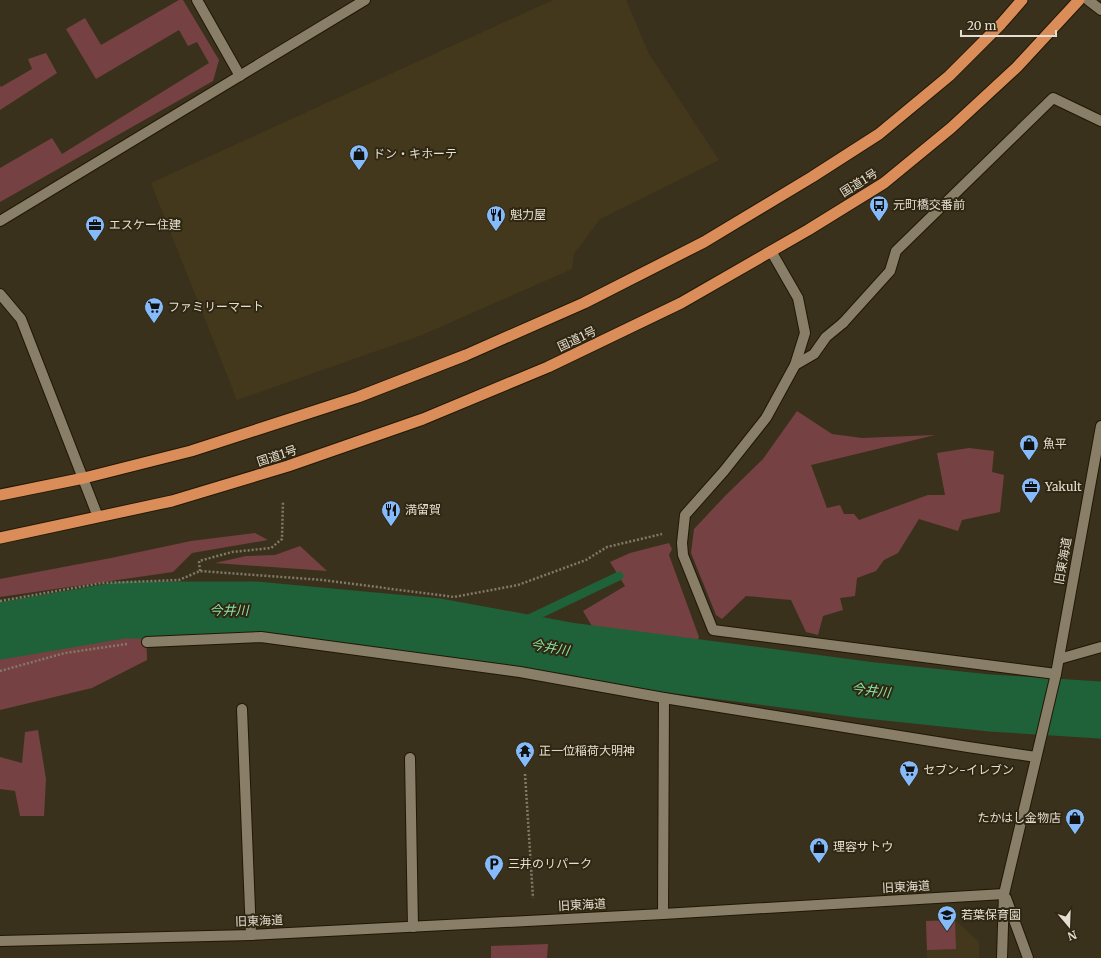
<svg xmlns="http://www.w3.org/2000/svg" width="1101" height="958" viewBox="0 0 1101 958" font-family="Merriweather,'Noto Sans JP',serif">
<rect width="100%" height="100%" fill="#3a311c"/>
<g fill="#44381c">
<polygon points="553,0 626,0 649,54 719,160 600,219 574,254 572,269 422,335 237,400 151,183"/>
<polygon points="955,920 979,942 979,958 927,958 926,921"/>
</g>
<g fill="#764142">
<polygon points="179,0 183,0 219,60 213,81 0,202 0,168 52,138 62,154 209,63 197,42 188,46 179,30 96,79 66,29 85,18 101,45"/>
<polygon points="46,53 57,73 0,110 0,85 1,87 32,69 28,59"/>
<polygon points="797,411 832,434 862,438 935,435 811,465 827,508 840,505 844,514 854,514 859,520 928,495 945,495 937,453 969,448 994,451 992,472 1004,475 1000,512 962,520 958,531 919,519 898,553 884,560 876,571 857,578 855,596 840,598 843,610 823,616 818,635 806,632 791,600 746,596 722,619 716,615 691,553 694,529 725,496 763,459"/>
<polygon points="255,533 268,540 192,553 173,572 0,597 0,579 111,558 191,541"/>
<polygon points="669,543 672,549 669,555 699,637 696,643 595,631 583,611 625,586 610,562 630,553"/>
<polygon points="300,546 327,571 215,563 246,556 275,555"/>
<polygon points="146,628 147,660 92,688 0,710 0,656 63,641"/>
<polygon points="38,730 46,779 44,816 20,816 15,791 0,789 0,757 22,763 25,732"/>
<polygon points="955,920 956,949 927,950 926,921"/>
<polygon points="548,944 547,958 491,958 491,946"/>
</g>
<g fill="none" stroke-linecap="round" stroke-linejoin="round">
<polyline stroke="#1f6138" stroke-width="9" points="491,637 619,576"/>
<polyline stroke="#1f6138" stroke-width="57" points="0,631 123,610 254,610 438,627 569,651 866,690 990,703 1101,710"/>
<g stroke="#211804" stroke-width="12">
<g id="service">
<polyline points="795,365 814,354 826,337 843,323"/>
<polyline points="242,709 251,935"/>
<polyline points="663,914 664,698"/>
</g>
</g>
<g stroke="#211804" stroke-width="12">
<g id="minor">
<polyline points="197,0 240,76"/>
<polyline points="0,221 365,0"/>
<polyline points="771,251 798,298 805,333 795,365 766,418 724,471 685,515 682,543 683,555 713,630 1056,674"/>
<polyline points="0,294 21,319 98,517"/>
<polyline points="843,323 890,271 896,251 1053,98 1101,121"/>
<polyline points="147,642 261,637 520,672 664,698 968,747 1036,757"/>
<polyline points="1059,659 1101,647"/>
<polyline points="410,758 413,927"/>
</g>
</g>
<g stroke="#211804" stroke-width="12">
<g id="tertiary">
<polyline points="1088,0 1101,10"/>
<polyline points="1006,898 1028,958"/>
<polyline points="0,941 251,935 663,914 1004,894"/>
<polyline points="1002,958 1004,894 1056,674 1101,426"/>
</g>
</g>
<g stroke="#211804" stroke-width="13">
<g id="trunk">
<polyline points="0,495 84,478 191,451 358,397 466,355 584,303 704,242 812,177 879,134 949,76 1001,24 1022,0"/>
<polyline points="0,538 172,501 288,466 423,419 548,367 681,303 808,230 884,183 951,128 1017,67 1079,0"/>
</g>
</g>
<g stroke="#827a69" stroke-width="2.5" stroke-dasharray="2 2" stroke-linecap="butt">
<polyline points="200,571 199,561 232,552 271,548 282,539 283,501"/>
<polyline points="0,601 102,583 179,580 200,571 323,580 454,597 518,585 586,560 607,547 662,534"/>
<polyline points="0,671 65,653 127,644"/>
<polyline points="525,774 533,898"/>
</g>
<use href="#service" stroke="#897e67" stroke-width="10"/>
<use href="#minor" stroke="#897e67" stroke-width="10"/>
<use href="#tertiary" stroke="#897e67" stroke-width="10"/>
<use href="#trunk" stroke="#da8d58" stroke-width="11"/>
</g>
<defs>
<g id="shop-pin" transform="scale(1)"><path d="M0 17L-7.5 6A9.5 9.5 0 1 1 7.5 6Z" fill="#86bbfb" stroke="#302712"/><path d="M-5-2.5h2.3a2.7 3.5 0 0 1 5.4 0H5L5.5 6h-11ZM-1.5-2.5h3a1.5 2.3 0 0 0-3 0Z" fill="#111"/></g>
<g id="bus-pin" transform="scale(1)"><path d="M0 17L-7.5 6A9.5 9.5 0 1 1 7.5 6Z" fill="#86bbfb" stroke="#302712"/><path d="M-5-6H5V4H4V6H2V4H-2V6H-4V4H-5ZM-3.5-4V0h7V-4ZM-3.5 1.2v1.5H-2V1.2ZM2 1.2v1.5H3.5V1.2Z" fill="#111"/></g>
<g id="restaurant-pin" transform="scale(1)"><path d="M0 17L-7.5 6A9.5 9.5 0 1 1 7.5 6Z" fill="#86bbfb" stroke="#302712"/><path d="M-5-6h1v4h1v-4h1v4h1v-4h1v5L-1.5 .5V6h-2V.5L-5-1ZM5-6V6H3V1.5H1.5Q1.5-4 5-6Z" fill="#111"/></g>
<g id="office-pin" transform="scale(1)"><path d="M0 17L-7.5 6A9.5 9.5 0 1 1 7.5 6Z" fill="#86bbfb" stroke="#302712"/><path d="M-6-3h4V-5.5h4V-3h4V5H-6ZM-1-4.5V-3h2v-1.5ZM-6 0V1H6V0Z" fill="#111"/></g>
<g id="supermarket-pin" transform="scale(1)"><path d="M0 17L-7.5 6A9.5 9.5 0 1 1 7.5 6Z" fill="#86bbfb" stroke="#302712"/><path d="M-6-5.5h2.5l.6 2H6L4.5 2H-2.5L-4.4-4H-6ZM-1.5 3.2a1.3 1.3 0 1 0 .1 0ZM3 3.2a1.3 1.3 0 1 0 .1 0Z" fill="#111"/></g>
<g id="temple-pin" transform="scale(1)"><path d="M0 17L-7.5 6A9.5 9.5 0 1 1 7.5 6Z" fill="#86bbfb" stroke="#302712"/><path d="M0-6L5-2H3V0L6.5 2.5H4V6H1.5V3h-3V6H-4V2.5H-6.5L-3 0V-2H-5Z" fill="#111"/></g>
<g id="parking-pin" transform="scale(1)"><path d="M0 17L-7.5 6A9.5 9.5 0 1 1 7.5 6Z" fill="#86bbfb" stroke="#302712"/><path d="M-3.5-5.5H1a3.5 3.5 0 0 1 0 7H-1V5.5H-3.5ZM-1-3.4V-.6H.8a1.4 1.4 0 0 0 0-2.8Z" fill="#111"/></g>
<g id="school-pin" transform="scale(1)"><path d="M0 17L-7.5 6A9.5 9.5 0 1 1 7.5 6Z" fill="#86bbfb" stroke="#302712"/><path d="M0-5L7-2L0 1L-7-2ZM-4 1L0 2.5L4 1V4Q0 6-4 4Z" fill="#111"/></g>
</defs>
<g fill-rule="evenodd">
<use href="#shop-pin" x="359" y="154"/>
<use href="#bus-pin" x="879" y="205"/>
<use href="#restaurant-pin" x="496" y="215"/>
<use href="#office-pin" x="95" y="225"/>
<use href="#supermarket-pin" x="154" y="307"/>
<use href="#shop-pin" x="1029" y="444"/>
<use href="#office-pin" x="1031" y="487"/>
<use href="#restaurant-pin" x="391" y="510"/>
<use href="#temple-pin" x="525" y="751"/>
<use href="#supermarket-pin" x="909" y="770"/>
<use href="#shop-pin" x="1075" y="818"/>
<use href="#shop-pin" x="819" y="847"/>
<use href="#parking-pin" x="494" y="864"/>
<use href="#school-pin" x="947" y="915"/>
</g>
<g text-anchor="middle" stroke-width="4" stroke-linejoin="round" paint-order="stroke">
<g font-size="12" fill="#e4ded2" stroke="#302712" text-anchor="start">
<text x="373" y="158">ドン・キホーテ</text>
<text x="893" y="209">元町橋交番前</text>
<text x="510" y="219">魁力屋</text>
<text x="109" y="229">エスケー住建</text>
<text x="168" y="311">ファミリーマート</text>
<text x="1043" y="448">魚平</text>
<text x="1045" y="491">Yakult</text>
<text x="405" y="514">満留賀</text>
<text x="539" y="755">正一位稲荷大明神</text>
<text x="923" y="774">セブン-イレブン</text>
<text x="1061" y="822" text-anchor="end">たかはし金物店</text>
<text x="833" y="851">理容サトウ</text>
<text x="508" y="868">三井のリパーク</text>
<text x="961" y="919">若葉保育園</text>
</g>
<g font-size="12" fill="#e4ded2" stroke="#302712">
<text transform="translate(859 183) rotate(-32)" y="4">国道1号</text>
<text transform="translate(577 339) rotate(-25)" y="4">国道1号</text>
<text transform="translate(277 456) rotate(-18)" y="4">国道1号</text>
<text transform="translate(1063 561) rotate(-80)" y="4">旧東海道</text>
<text transform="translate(906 887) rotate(-3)" y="4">旧東海道</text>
<text transform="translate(582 905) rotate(-3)" y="4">旧東海道</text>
<text transform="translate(259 921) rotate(-2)" y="4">旧東海道</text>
</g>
<g font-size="13" font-style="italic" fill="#88e3a4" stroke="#302712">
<text x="229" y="615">今井川</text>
<text transform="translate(550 647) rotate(10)" y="5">今井川</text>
<text transform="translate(871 690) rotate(7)" y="5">今井川</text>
</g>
</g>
<g transform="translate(1069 926) rotate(161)" stroke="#302712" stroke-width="3" paint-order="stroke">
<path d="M0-3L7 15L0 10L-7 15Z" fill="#e4ded2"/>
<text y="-6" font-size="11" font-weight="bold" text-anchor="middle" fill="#e4ded2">N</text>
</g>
<path d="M961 30v6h95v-6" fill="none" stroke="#e4ded2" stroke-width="2"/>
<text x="967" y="30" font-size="12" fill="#e4ded2" stroke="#302712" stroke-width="3" paint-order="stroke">20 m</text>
</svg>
